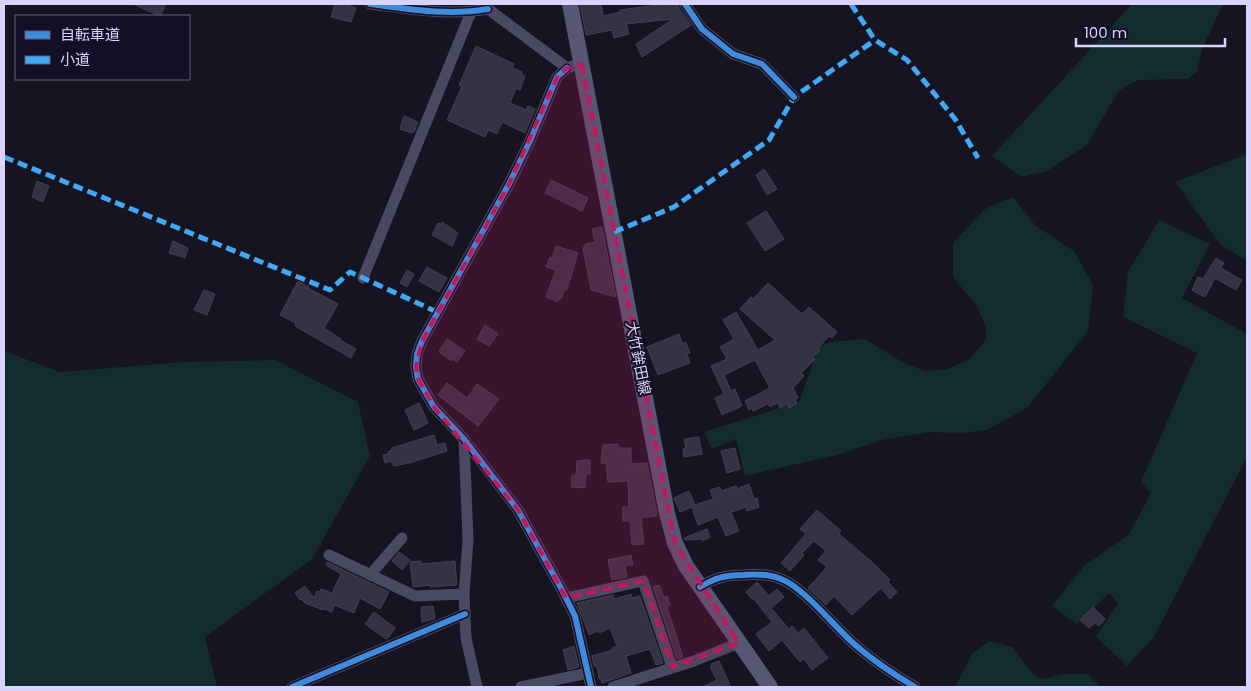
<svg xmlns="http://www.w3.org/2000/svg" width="1251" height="691" viewBox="0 0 1251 691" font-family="Poppins,'Noto Sans JP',sans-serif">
<rect width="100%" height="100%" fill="#161421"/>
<g fill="#132c2d">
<polygon points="1132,4 1223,4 1202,49 1197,72 1188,79 1139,80 1128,85 1118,92 1087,145 1047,171 1022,177 992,156"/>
<polygon points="1247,154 1247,261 1221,245 1175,182"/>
<polygon points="1013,197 1035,225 1074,251 1093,285 1088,331 1027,408 987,430 963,433 928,432 882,440 837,455 745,476 736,439 712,449 704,432 799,402 819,346 829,342 865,339 904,363 925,371 948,369 971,358 986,339 986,327 976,305 953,277 953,243 985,209"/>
<polygon points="1159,220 1210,244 1182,298 1247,334 1247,457 1154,637 1127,666 1096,637 1118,603 1109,593 1077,624 1052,606 1084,566 1129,534 1151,493 1141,482 1197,353 1123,317 1128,272"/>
<polygon points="4,351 60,372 184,362 275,360 358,402 370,456 312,559 205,637 217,687 4,687"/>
<polygon points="989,641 1012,647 1033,674 1042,679 1064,674 1087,674 1101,687 955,687 972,654"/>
</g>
<g fill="#343243" stroke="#433f54">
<polygon points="133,4 166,4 160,16"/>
<polygon points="335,4 344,4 356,8 351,22 331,17"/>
<polygon points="580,4 601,4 603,16 620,12 620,10 665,4 678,4 679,8 691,25 642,57 636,44 673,19 626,24 629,34 614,38 612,30 586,35"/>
<polygon points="476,46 514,64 512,68 522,72 521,74 525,76 520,90 516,88 510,103 526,110 528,106 535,109 525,133 502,122 497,134 488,130 485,137 447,120 462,86 459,85"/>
<polygon points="404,116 418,122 414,132 412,131 411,133 400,129"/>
<polygon points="764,169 777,189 767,195 756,175"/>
<polygon points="551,180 588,198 582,211 545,193"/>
<polygon points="37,181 49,186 43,202 32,197"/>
<polygon points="766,211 784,239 765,251 747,223"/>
<polygon points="442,222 458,233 452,246 432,235 438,223 441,224"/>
<polygon points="602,227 616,297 591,290 583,248 586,244 595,242 592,229"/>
<polygon points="173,241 188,248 185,258 169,253"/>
<polygon points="556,246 578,253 567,290 565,289 561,299 559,299 558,302 546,297 556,270 546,267 550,257 552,258"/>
<polygon points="1216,258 1224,263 1221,268 1242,280 1236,290 1215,278 1205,297 1192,290 1198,277 1203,279"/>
<polygon points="427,267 447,278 439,292 419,281"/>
<polygon points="407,270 414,274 407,287 400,283"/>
<polygon points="298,281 309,287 308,288 338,304 324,328 341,339 340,340 356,349 351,358 295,326 296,323 280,315"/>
<polygon points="768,283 802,314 809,307 837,332 832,338 829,336 818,348 820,350 813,357 815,359 801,373 804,376 793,388 798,398 795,399 797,403 789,408 787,404 780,408 778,403 770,407 768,404 753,411 752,408 749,410 745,401 770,388 755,360 724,375 731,391 735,389 742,406 722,415 715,398 724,394 711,366 727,359 720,347 734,339 723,320 736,312 758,350 775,340 740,309 751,297 753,299"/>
<polygon points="204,290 215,294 207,315 194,310"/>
<polygon points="485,325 498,334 489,346 477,339"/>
<polygon points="679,334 682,343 686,343 690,353 687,354 690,363 658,375 647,347"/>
<polygon points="447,339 465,351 457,362 453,359 452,361 440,353 439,351"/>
<polygon points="447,383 467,398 477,384 499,399 478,426 438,395"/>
<polygon points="419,403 428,423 414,430 405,410"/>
<polygon points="434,435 437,445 445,443 447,451 409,463 394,466 391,461 385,463 383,455 389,454 388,452 391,451 392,448"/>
<polygon points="698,437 699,438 702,454 684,457 683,449 686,448 684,439"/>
<polygon points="618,444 619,448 631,448 631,464 647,463 657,513 656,516 641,518 644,544 632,545 630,521 623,521 623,507 629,507 628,481 608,482 606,463 601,463 603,445"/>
<polygon points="735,448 740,469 727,473 721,451"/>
<polygon points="583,460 590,460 590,474 586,474 585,488 571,487 572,475 576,475 577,461"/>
<polygon points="749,484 754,499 757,498 759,507 747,511 746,507 731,512 739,531 726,536 718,517 698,525 692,507 680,512 674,498 689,491 695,505 713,499 710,490 720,487 721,491 736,486 737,489"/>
<polygon points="817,510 841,531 839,534 873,563 890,580 888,582 897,592 890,599 881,588 852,615 834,596 826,605 808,588 827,567 818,560 826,551 814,541 802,553 804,555 790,571 781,563 806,534 800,529"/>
<polygon points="707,529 710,537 702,541 702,539 685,540 684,538"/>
<polygon points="399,552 410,560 402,570 392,561"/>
<polygon points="631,555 633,565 625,566 627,577 612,580 608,560"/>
<polygon points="421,561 421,564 455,561 457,585 430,587 430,585 413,587 410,562"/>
<polygon points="327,562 389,592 380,609 360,598 354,613 334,605 332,612 322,608 323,610 305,603 301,599 300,600 295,593 305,586 314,598 317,591 320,592 321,589 332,593 341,574 326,565"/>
<polygon points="757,582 769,596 777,589 784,597 771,608 789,629 792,626 798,633 804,628 828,658 812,670 804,659 800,662 782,640 769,651 756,634 772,622 753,598 752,599 746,592"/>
<polygon points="659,585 664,597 667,596 670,605 667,607 683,657 677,659 653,587"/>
<polygon points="631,594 632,598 640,596 663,663 656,665 650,649 626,656 631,673 602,683 601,679 599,679 597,666 594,666 592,656 613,650 612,648 617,646 610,628 599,633 598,631 589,635 577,603 613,595 614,599"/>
<polygon points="433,606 435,619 422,622 421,607"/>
<polygon points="1093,607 1105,619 1099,626 1095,623 1089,628 1080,620"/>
<polygon points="374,612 395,628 388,638 386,639 365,624"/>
<polygon points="574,646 579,667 568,670 563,650"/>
<polygon points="719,661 731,687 702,687 717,680 710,667 712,666 711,664"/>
</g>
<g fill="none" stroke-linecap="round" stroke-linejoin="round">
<g stroke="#4a4962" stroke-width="11">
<path d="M370 4C409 9 448 16 488 9"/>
<polyline points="485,4 488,9 567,68 573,66"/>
<polyline points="685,4 702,29 733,54 762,64 794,97"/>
<polyline points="567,68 557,77 530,141 509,184 422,341 417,354 416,367 418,379 434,407 464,439 518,510 561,588 575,616 591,687"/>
<polyline points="363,278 471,12"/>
<polyline points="464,439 468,540 464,594 466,638 477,687"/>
<polyline points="329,555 415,596 464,594"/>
<polyline points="370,575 402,538"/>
<path d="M700 587C715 578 725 575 743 575 756 574 769 574 781 579 803 587 834 626 853 643 872 660 893 674 915 687"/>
<polyline points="566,598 643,581 672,667"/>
<polyline points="292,687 465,614"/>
<polyline points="521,687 588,673"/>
<polyline points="613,687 694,661 739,643"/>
</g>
<polyline stroke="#575674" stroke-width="16" points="570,4 667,513 675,543 686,566 770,687"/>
<g stroke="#3fa9f5" stroke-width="5" stroke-dasharray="10 5" stroke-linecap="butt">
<polyline points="851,4 875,40 907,60 955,119 978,158"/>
<polyline points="4,157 330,290 350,272 437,312"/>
<polyline points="614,232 674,207 769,140 794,97 875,40"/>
</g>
<g stroke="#130f26" stroke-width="9">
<g id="cycleway">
<path d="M370 4C409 9 448 16 488 9"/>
<polyline points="685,4 702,29 733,54 762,64 794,97"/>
<polyline points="567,68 557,77 530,141 509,184 422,341 417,354 416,367 418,379 434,407 464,439 518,510 561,588 575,616 591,687"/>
<path d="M700 587C715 578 725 575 743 575 756 574 769 574 781 579 803 587 834 626 853 643 872 660 893 674 915 687"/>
<polyline points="292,687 465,614"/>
</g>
</g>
<use href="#cycleway" stroke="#408adc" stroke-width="6"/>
</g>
<path fill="#c2185b" fill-opacity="0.2" stroke="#c2185b" stroke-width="4" stroke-dasharray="10 6" stroke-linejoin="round" d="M582 64 675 543 739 643 672 667 643 581 566 598 518 510 434 407 418 379 416 367 422 341 509 184 557 77 567 68Z"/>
<g text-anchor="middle" stroke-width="4" stroke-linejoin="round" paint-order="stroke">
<g font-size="15" fill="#d9d4ff" stroke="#130f26">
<text transform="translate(638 358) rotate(79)" y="5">大竹鉾田線</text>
</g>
</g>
<rect width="1251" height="691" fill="none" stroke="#d9d4ff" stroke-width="10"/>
<rect x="15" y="15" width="175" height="65" fill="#130f26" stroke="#625e7d"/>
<rect x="25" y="31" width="25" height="8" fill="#408adc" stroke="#625e7d"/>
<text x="60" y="40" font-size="15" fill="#d9d4ff">自転車道</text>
<rect x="25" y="56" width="25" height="8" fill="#3fa9f5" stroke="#625e7d"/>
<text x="60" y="65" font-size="15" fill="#d9d4ff">小道</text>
<path d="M1076 38v8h149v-8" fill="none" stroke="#d9d4ff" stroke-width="2.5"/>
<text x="1084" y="38" font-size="15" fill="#d9d4ff" stroke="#130f26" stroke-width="4" paint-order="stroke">100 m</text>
</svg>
